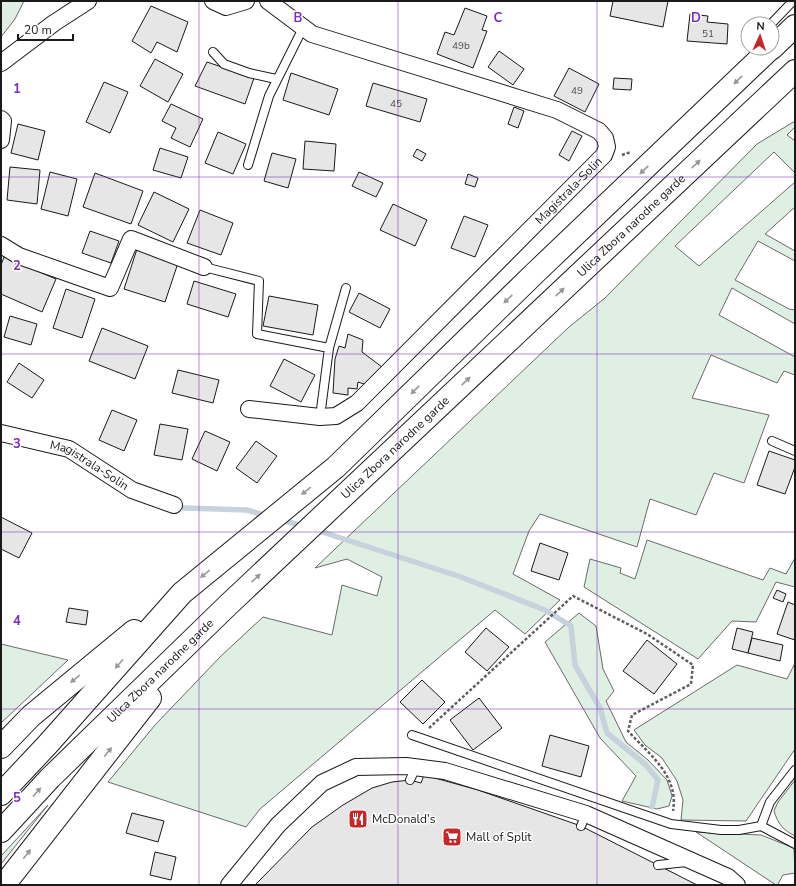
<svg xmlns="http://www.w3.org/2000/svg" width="796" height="886" viewBox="0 0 796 886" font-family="'Nunito Sans',sans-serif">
<rect width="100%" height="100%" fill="#fff"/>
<g fill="#e0efe3" stroke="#6a6a6a">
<polygon points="1,1 24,1 15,19 1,37"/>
<polygon points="795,121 795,127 787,135 795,141 795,173 774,152 675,246 699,266 795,182 795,207 765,234 795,251 795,261 758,241 735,280 789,309 795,310 795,324 732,288 719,315 795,357 795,375 784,371 777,383 711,355 692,398 769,415 744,483 714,473 696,515 650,499 637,547 540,514 529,531 513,574 560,600 525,634 495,610 260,809 246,827 108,782 155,725 221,656 263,617 332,635 342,585 377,596 382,577 347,559 315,568 569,327 605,298 757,144"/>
<polygon points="647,540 763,580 770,568 786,574 795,558 795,587 776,582 756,622 732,621 698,659 584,587 590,559 621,568 620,573 635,579"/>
<polygon points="579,613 596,626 603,669 614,691 606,701 626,742 648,760 667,780 672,796 669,806 657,809 622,801 636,776 600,738 545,642"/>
<polygon points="1,644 68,660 1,723"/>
<polygon points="795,663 795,749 746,821 681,820 683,800 677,781 662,758 645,745 634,730 737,665 787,679"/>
<path d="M795 780V836C783 830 778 824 774 811L778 802Z"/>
<polygon points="48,805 1,864 1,856"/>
<polygon points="696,832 761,835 794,848 795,873 783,875 778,884 780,885 776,885"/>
</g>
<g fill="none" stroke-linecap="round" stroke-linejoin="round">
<g stroke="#c6d2dc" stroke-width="5.5">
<polyline points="184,508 247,510 267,516"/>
<polyline points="281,520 303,526"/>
<polyline points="316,530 461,577 545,610 571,626 575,665 600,708 607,733 646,765 658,780 652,807"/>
</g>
</g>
<g fill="#e6e6e6" stroke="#1a1a1a">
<polygon points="613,1 668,1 663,27 610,16"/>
<polygon points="151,6 188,22 177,52 157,42 151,53 132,41"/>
<polygon points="465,8 487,16 482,30 487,31 473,68 437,54 445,32 454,35"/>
<polygon points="690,14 708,16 707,22 728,24 727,44 687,41"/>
<polygon points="499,51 524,69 513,85 488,67"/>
<polygon points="155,59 183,74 168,102 140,86"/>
<polygon points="207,62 254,78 245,104 195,86"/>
<polygon points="569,68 599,84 585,112 554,96"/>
<polygon points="291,73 338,89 329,115 283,100"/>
<polygon points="614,78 632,79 631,90 613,89"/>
<polygon points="104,82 128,92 110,133 86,122"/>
<polygon points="373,83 427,99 420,122 366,106"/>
<polygon points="171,104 203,119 190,147 171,138 176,128 162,121"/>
<polygon points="514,107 524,111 518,128 508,124"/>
<polygon points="18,124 45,131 38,160 11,153"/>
<polygon points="572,131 582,136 569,161 559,155"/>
<polygon points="218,132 246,144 233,174 205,163"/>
<polygon points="305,141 336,144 334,171 303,169"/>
<polygon points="160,148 188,157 181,178 153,170"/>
<polygon points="417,149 426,154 422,161 413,156"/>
<polygon points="272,153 296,159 288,188 264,181"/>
<polygon points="10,167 40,170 37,204 7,200"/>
<polygon points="50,172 77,179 68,216 41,209"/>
<polygon points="359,172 383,183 376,197 352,186"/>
<polygon points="95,173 143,191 131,224 83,207"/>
<polygon points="468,174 478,178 475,187 465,184"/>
<polygon points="154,192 189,209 173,242 138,225"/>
<polygon points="393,204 427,220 415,246 380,230"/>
<polygon points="200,210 233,223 221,255 187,243"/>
<polygon points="464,216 488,225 475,257 451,248"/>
<polygon points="90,231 119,241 111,263 82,253"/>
<polygon points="137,249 178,263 165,302 124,289"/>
<polygon points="4,257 56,279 42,312 1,294 1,265"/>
<polygon points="194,281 236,294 228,317 187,304"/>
<polygon points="66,289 95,299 82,338 53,328"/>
<polygon points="359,293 390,309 380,328 349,312"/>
<polygon points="269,296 318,305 313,335 263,326"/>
<polygon points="10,316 37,324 31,345 4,337"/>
<polygon points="102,328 148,346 135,379 89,361"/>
<polygon points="348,334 363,340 362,352 382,367 367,385 358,382 357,389 348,388 348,395 333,393 335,359 339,346 345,348"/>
<polygon points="284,359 315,375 301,402 270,386"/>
<polygon points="19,363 44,380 32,398 7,382"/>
<polygon points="178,370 219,380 213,403 172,393"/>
<polygon points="112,410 137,420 124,451 99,440"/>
<polygon points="160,424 188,429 182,460 154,455"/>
<polygon points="205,431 230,442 217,471 192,459"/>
<polygon points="256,441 277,456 257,483 236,468"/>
<polygon points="769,451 795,460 795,467 785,494 757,485"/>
<polygon points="1,517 32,533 19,558 1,549"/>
<polygon points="540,543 568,553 559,580 531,571"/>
<polygon points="777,590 786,594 783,602 773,598"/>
<polygon points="788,602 795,605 795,640 777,634"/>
<polygon points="69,608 88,611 86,625 66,622"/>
<polygon points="486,628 509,647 487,671 465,652"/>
<polygon points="737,628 753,632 748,653 732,649"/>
<polygon points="752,638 783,645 780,661 748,653"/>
<polygon points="647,640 677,664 654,694 623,671"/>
<polygon points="422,680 445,702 423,724 400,702"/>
<polygon points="479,698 502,728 473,750 450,720"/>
<polygon points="550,735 589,746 581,777 542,766"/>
<polygon points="424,775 478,790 581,826 697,885 255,885 312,827 343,805 372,788 392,782 410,780 421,783"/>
<polygon points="132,813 164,821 158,842 126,833"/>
<polygon points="155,852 176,857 171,880 150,875"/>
</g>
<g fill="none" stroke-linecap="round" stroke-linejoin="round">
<g stroke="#1a1a1a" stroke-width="10">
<g id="lane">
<polyline points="771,24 793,1"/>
<polyline points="213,52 224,64 249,73 276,79"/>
<polyline points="248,165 269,96 303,28"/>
<polyline points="204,267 259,281 257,334 329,348 320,417"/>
<polyline points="329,348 346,288"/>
<polyline points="772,441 795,451"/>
<polyline points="412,735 671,824 721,830 739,830 761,826 795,844"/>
<polyline points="410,780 416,767"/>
<polyline points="581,826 586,814"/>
<polyline points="761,826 770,802 795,770"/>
<polyline points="658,865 687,862"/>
</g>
</g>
<g stroke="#1a1a1a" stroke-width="18">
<g id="street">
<polyline points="213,1 226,7 246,1"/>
<polyline points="1,63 54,23 88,1"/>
<polyline points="1,119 3,121 1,140"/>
<polyline points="1,245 19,256 110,288 131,239 204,267"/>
<path id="s1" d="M249 409 320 417 336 416 357 403 604 155 607 147 605 138 599 131 557 110 312 34 268 1"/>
<path id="s2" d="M1 433 69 449 132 490 174 505"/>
<polyline points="229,885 278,825 322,783 356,767 406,766 445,771 586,814 728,877 737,885"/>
</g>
</g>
<g stroke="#1a1a1a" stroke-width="24">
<g id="highway">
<polyline points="772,48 795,26"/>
<polyline points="1,747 31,716 134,631"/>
<polyline points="1,794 48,744 182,593 336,467 536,272 771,48"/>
<path id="s3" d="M1 831 50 778 228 605 795 71"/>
<polyline points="4,885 150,698"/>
</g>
</g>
<g stroke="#5f5f5f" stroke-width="2.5" stroke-dasharray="3 2" stroke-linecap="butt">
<polyline points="622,155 631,152"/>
<path d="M429 728 573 596 647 634 693 665 691 684 632 715 628 731C650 755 679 776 673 811"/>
</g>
<use href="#lane" stroke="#fff" stroke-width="8"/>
<use href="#street" stroke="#fff" stroke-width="16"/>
<use href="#highway" stroke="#fff" stroke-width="22"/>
</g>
<defs><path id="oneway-solid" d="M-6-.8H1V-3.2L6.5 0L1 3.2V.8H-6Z"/></defs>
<g fill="#989898">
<use href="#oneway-solid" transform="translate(738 80) rotate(136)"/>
<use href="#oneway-solid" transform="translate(696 164) rotate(-43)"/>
<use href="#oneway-solid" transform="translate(644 170) rotate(137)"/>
<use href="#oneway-solid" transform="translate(560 292) rotate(-43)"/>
<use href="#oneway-solid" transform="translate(508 299) rotate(136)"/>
<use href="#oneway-solid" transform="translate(466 381) rotate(-43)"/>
<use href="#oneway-solid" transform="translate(415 390) rotate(136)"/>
<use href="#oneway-solid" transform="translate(306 491) rotate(141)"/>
<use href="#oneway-solid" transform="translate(205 574) rotate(141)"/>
<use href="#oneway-solid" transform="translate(256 578) rotate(-43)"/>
<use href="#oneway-solid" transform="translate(119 664) rotate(132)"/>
<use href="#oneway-solid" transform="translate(75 679) rotate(141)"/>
<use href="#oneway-solid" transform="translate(108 752) rotate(-51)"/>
<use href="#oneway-solid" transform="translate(37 792) rotate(-48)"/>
<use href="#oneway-solid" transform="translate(27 854) rotate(-52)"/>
</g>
<path fill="none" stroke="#7b2cbf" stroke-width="1" stroke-opacity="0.55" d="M199 1V885M398 1V885M597 1V885M1 177H795M1 354H795M1 532H795M1 709H795"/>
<defs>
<g id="restaurant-square" transform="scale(1)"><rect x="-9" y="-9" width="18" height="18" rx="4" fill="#c62828" stroke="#fff"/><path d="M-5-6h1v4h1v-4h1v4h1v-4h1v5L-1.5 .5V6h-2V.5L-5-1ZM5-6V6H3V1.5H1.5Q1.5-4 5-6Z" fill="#fff"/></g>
<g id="supermarket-square" transform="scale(1)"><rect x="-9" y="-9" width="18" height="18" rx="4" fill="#c62828" stroke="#fff"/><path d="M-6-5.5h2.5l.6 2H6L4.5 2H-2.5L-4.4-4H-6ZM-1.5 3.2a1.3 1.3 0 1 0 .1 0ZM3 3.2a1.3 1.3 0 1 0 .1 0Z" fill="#fff"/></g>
</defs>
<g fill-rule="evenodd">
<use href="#restaurant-square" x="358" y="819"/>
<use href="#supermarket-square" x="452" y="837"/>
</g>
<g text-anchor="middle" stroke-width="3" stroke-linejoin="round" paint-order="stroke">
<g font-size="10" fill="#4d4d4d">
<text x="708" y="37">51</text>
<text x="461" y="49">49b</text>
<text x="577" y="94">49</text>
<text x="396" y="107">45</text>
</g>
<g font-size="12" fill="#1a1a1a" stroke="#fff">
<text dy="4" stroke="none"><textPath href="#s1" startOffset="412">Magistrala-Solin</textPath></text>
<text dy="4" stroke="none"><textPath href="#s3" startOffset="874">Ulica Zbora narodne garde</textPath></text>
<text dy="4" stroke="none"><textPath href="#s3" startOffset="550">Ulica Zbora narodne garde</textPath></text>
<text dy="4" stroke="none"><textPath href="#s2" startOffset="95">Magistrala-Solin</textPath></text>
<text dy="4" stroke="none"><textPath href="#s3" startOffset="226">Ulica Zbora narodne garde</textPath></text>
</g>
<g font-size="12" fill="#1a1a1a" stroke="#fff" text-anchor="start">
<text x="372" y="823">McDonald's</text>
<text x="466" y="841">Mall of Split</text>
</g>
</g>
<g font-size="13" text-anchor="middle" font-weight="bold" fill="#7b2cbf" stroke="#fff" stroke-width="3" stroke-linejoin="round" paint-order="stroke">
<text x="298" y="22">B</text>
<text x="498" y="22">C</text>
<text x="696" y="22">D</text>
<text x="17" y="93">1</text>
<text x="17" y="270">2</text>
<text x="17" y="448">3</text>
<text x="17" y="625">4</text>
<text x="17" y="802">5</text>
</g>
<rect width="796" height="886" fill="none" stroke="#1a1a1a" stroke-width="4"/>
<g transform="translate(760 36) rotate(3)"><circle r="19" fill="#ffffff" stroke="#a3a3a3"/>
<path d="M0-3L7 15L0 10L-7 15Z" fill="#c62828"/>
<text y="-6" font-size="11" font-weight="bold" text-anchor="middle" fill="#1a1a1a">N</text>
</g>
<path d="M18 34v6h55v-6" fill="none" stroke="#1a1a1a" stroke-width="2"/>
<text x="24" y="34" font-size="12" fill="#1a1a1a" stroke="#ffffff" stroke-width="3" paint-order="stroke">20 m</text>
</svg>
